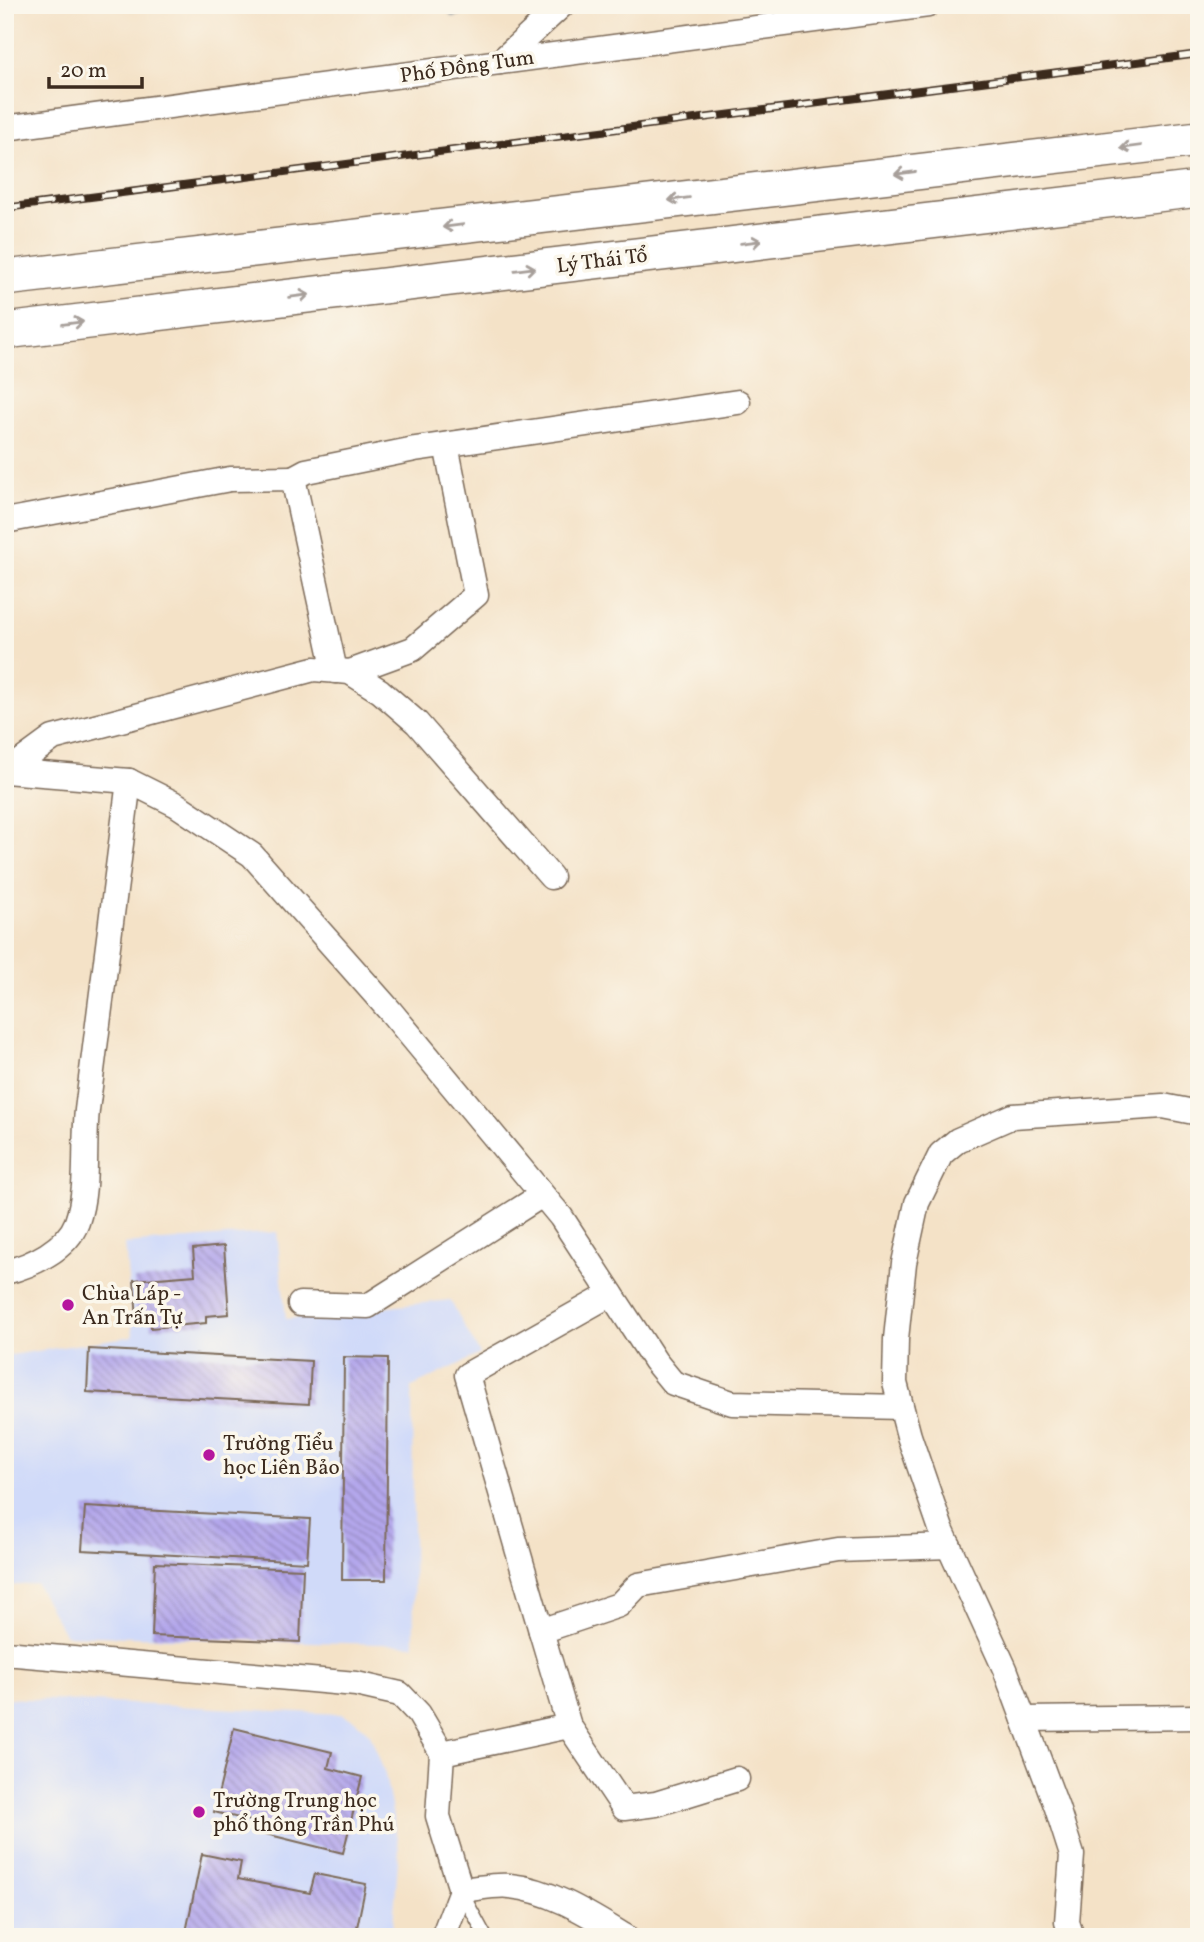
<svg xmlns="http://www.w3.org/2000/svg" width="1204" height="1942" viewBox="0 0 1204 1942" font-family="Vollkorn,serif">
<defs>
<pattern id="building-back-hatch" width="6" height="6" patternUnits="userSpaceOnUse" patternTransform="scale(1.75)"><rect width="6" height="6" fill="#b4a7ec"/><path d="M-1 5l2 2M0 0l6 6M5-1l2 2" fill="none" stroke="#9488bf"/></pattern>
</defs>
<rect width="100%" height="100%" fill="#fbf7ec"/>
<filter id="ink" filterUnits="userSpaceOnUse"><feTurbulence type="fractalNoise" baseFrequency=".0143" numOctaves="2"/><feDisplacementMap in="SourceGraphic" scale="14" xChannelSelector="R" yChannelSelector="G"/><feConvolveMatrix kernelMatrix="1 2 1 2 8 2 1 2 1" color-interpolation-filters="sRGB"/></filter>
<filter id="wash" filterUnits="userSpaceOnUse"><feTurbulence type="fractalNoise" baseFrequency=".00686" numOctaves="4" result="noise"/><feDisplacementMap in="SourceGraphic" scale="28" xChannelSelector="R" yChannelSelector="G"/><feGaussianBlur stdDeviation="1.57" result="paint"/><feColorMatrix in="noise" values="0 0 0 0 0 0 0 0 0 0 0 0 0 0 0 0 0 1.4 0 .05"/><feComposite in="paint" operator="in"/></filter>
<g filter="url(#wash)">
<rect width="100%" height="100%" fill="#f4e2c7"/>
<g fill="#d0daf9">
<polygon points="277,1232 286,1319 450,1300 480,1354 412,1387 414,1645 65,1635 36,1584 5,1586 5,1356 133,1336 125,1244"/>
<polygon points="5,1698 341,1714 355,1720 370,1734 385,1774 399,1849 392,1937 5,1937"/>
</g>
<polygon fill="#6cacdf" stroke="#546b7e" stroke-width="2" points="446,5 510,5 452,16"/>
<g id="blocks">
<g fill="url(#building-back-hatch)">
<polygon points="224,1246 229,1314 206,1316 206,1323 151,1328 150,1318 137,1319 134,1280 195,1275 193,1249"/>
<polygon points="89,1349 311,1361 309,1404 87,1392"/>
<polygon points="344,1357 388,1358 386,1580 342,1580"/>
<polygon points="85,1507 310,1519 307,1562 82,1550"/>
<polygon points="155,1563 303,1569 300,1642 152,1636"/>
<polygon points="234,1728 332,1752 328,1768 362,1777 343,1853 266,1834 268,1825 214,1812"/>
<polygon points="202,1854 241,1862 238,1879 310,1893 315,1874 366,1884 355,1937 185,1937"/>
</g>
</g>
</g>
<g filter="url(#ink)">
<use href="#blocks" fill-opacity="0" stroke="#7c6a59" stroke-width="2"/>
<g fill="none" stroke-linecap="round" stroke-linejoin="round">
<g stroke="#7c6a59" stroke-width="15">
<polyline id="service" points="461,1891 486,1937"/>
</g>
<g stroke="#7c6a59" stroke-width="27">
<g id="minor">
<polyline points="500,62 562,5"/>
<polyline points="5,128 928,5"/>
<polyline points="293,478 306,471 415,449 738,402"/>
<polyline points="5,521 230,479 293,478 335,671"/>
<polyline points="350,672 413,649 476,595 446,445"/>
<polyline points="7,767 8,771 53,738 314,669 350,672 380,691 417,723 551,877"/>
<polyline points="5,771 129,781 177,805 252,855 391,1012 561,1217 655,1361 673,1383 732,1403 901,1407"/>
<path d="M5 1272C31 1266 67 1249 77 1222 89 1187 83 1146 87 1110 101 1001 115 891 129 781"/>
<polyline points="300,1304 368,1306 542,1195"/>
<polyline points="541,1631 467,1375 611,1294"/>
<polyline points="5,1653 356,1684 400,1694 419,1714 442,1753 438,1816 461,1890 443,1937"/>
<polyline points="1024,1719 1199,1717"/>
<polyline points="569,1726 624,1808 656,1804 737,1779"/>
<polyline points="442,1753 569,1726 541,1631 619,1605 638,1585 838,1550 949,1546"/>
<path d="M461 1890C476 1889 495 1884 510 1886 552 1890 591 1916 626 1937"/>
<polyline points="1072,1937 1067,1922 1072,1855 1057,1808 1005,1669 941,1529 909,1436 895,1383 896,1339 904,1263 917,1203 941,1154 958,1140 1013,1116 1163,1106 1199,1113"/>
</g>
</g>
<g stroke="#7c6a59" stroke-width="38">
<g id="secondary">
<polyline points="5,278 1199,139"/>
<polyline points="5,331 1199,189"/>
</g>
</g>
<use href="#service" stroke="#fff" stroke-width="12"/>
<use href="#minor" stroke="#fff" stroke-width="24"/>
<use href="#secondary" stroke="#fff" stroke-width="35"/>
<g stroke="#3b2a1e" stroke-width="8">
<polyline id="rail" points="5,208 1199,54"/>
</g>
<use href="#rail" stroke="#fbf7ec" stroke-width="5" stroke-dasharray="16" stroke-linecap="butt"/>
</g>
<defs><path id="oneway-shaft" d="M-6 0H5M1.5-3L5.5 0L1.5 3" fill="none" stroke-width="1.6" stroke-linecap="round" stroke-linejoin="round" transform="scale(1.75)"/></defs>
<g stroke="#a79f9a">
<use href="#oneway-shaft" transform="translate(1131 147) rotate(173)"/>
<use href="#oneway-shaft" transform="translate(905 173) rotate(173)"/>
<use href="#oneway-shaft" transform="translate(679 199) rotate(173)"/>
<use href="#oneway-shaft" transform="translate(453 226) rotate(173)"/>
<use href="#oneway-shaft" transform="translate(751 242) rotate(-7)"/>
<use href="#oneway-shaft" transform="translate(525 269) rotate(-7)"/>
<use href="#oneway-shaft" transform="translate(299 296) rotate(-7)"/>
<use href="#oneway-shaft" transform="translate(73 323) rotate(-7)"/>
</g>
</g>
<g fill="#b5179e" stroke="#fbf7ec" stroke-width="2.5">
<circle cx="68" cy="1305" r="7"/>
<circle cx="209" cy="1455" r="7"/>
<circle cx="199" cy="1812" r="7"/>
</g>
<g text-anchor="middle" stroke-width="7" stroke-linejoin="round" paint-order="stroke">
<g font-size="21" fill="#3b2a1e" stroke="#fbf7ec">
<text transform="translate(467 66) rotate(-8)" y="7">Phố Đồng Tum</text>
<text transform="translate(602 260) rotate(-7)" y="7">Lý Thái Tổ</text>
</g>
<g font-size="21" fill="#3b2a1e" stroke="#fbf7ec" text-anchor="start">
<text x="82" y="1300">Chùa Láp -<tspan x="82" dy="24">An Trấn Tự</tspan></text>
<text x="223" y="1450">Trường Tiểu<tspan x="223" dy="24">học Liên Bảo</tspan></text>
<text x="213" y="1807">Trường Trung học<tspan x="213" dy="24">phổ thông Trần Phú</tspan></text>
</g>
</g>
<rect width="1204" height="1942" fill="none" stroke="#fbf7ec" stroke-width="28"/>
<path d="M49 77v10h93v-10" fill="none" stroke="#3b2a1e" stroke-width="3.5"/>
<text x="60" y="77" font-size="21" fill="#3b2a1e" stroke="#fbf7ec" stroke-width="5" paint-order="stroke">20 m</text>
</svg>
